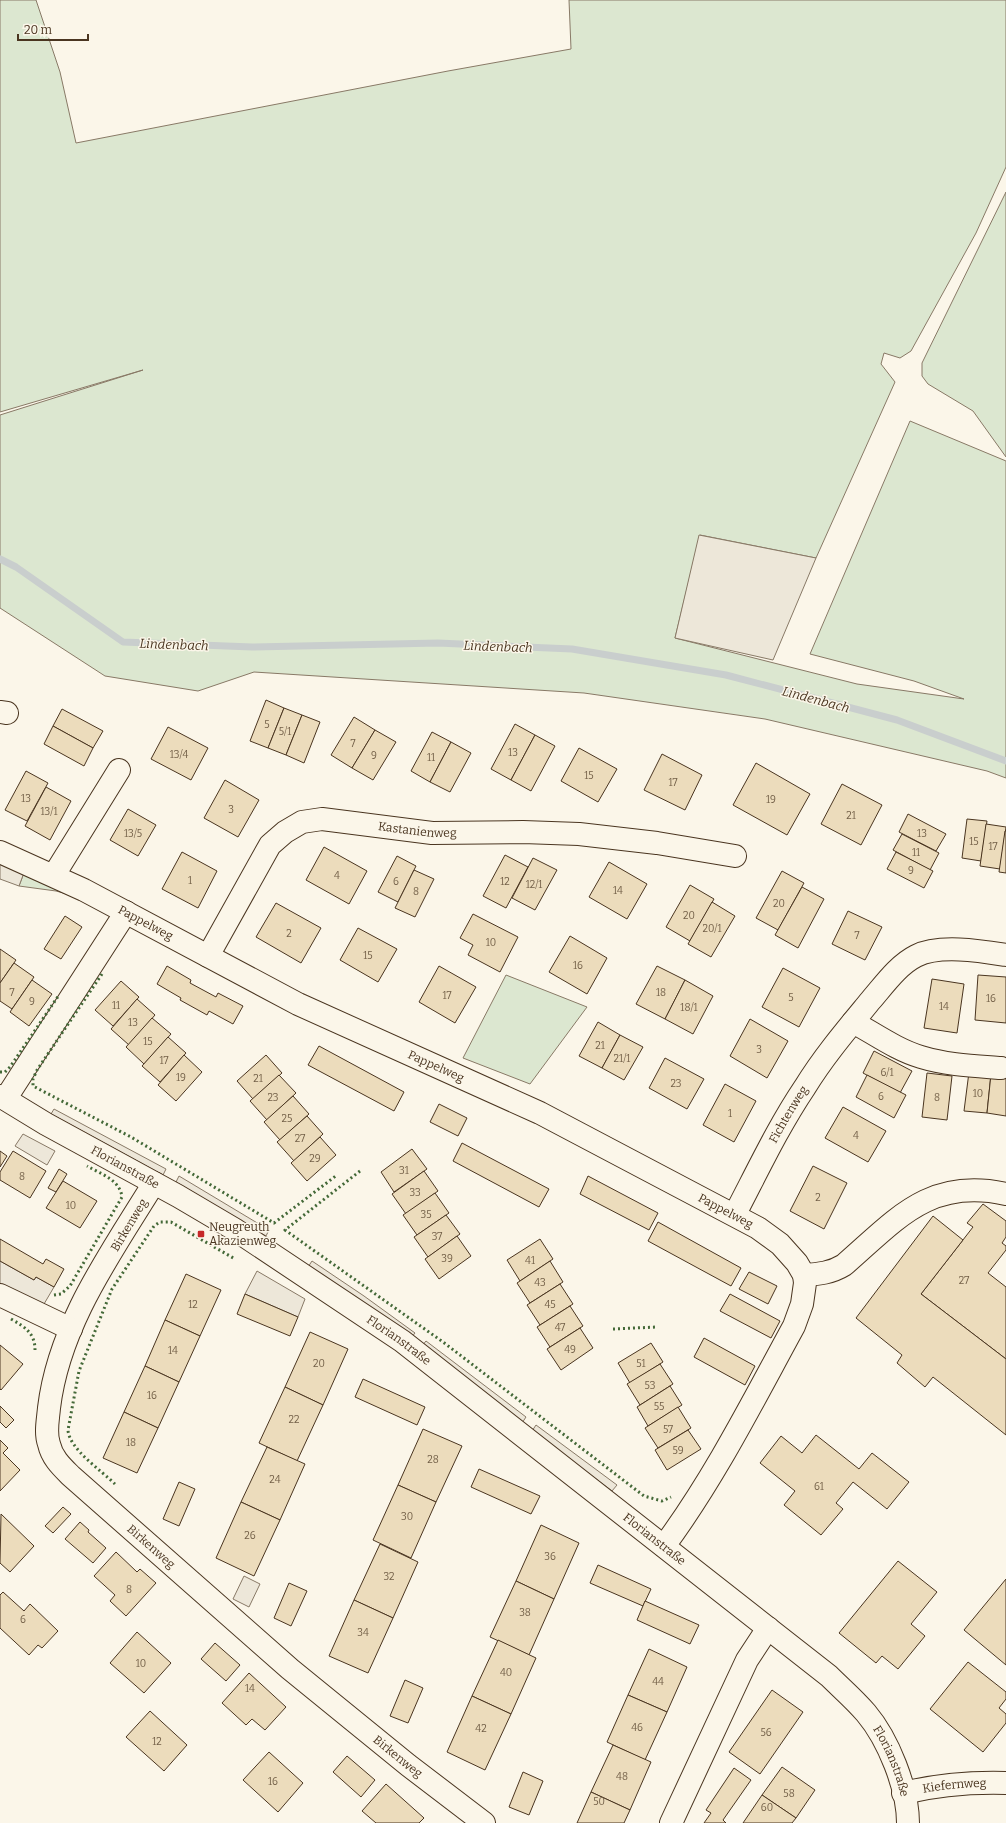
<svg xmlns="http://www.w3.org/2000/svg" width="1006" height="1823" viewBox="0 0 1006 1823" font-family="Bitter,serif">
<rect width="100%" height="100%" fill="#fbf6e9"/>
<g fill="#dce7d0" stroke="#887966">
<polygon points="0,0 36,0 60,72 76,143 448,71 571,49 569,0 1006,0 1006,167 976,233 911,351 900,358 884,353 881,364 895,382 816,558 700,535 675,638 857,684 964,699 914,681 810,654 910,421 1006,461 1006,778 987,771 765,719 584,693 254,672 198,691 105,676 0,608 0,415 143,370 0,412"/>
<polygon points="1006,192 1006,457 973,411 928,384 922,376 922,363"/>
<polygon points="25,870 67,894 56,891 19,886"/>
<polygon points="506,975 587,1007 530,1084 463,1058"/>
</g>
<g fill="#ede7d9" stroke="#887966">
<polygon points="699,535 816,558 773,660 675,638"/>
<polygon points="0,862 25,870 19,886 0,879"/>
<polygon points="54,1109 166,1169 163,1175 51,1114"/>
<polygon points="23,1134 55,1151 47,1165 15,1146"/>
<polygon points="179,1176 269,1230 266,1236 176,1182"/>
<polygon points="0,1261 34,1280 36,1277 54,1287 44,1304 0,1284"/>
<polygon points="312,1261 364,1296 415,1333 410,1339 308,1267"/>
<polygon points="257,1271 305,1299 298,1317 245,1294"/>
<polygon points="426,1341 526,1417 522,1423 421,1347"/>
<polygon points="536,1425 617,1485 612,1491 532,1431"/>
<polygon points="244,1576 260,1584 249,1607 233,1599"/>
</g>
<g fill="none" stroke-linecap="round" stroke-linejoin="round">
<polyline stroke="#c9cecd" stroke-width="7" points="0,559 16,567 123,642 252,647 438,643 572,649 726,675 897,720 1006,761"/>
</g>
<g fill="#ecdcbc" stroke="#4a3520">
<polygon points="266,700 284,708 268,748 250,741"/>
<polygon points="284,708 302,715 286,755 268,748"/>
<polygon points="62,709 103,731 93,748 53,726"/>
<polygon points="302,715 320,722 304,763 286,755"/>
<polygon points="354,717 375,730 352,768 331,755"/>
<polygon points="515,724 535,735 511,780 491,769"/>
<polygon points="53,726 93,748 84,766 44,744"/>
<polygon points="168,727 208,748 191,780 151,759"/>
<polygon points="375,730 396,742 373,780 352,768"/>
<polygon points="432,732 451,742 430,782 411,771"/>
<polygon points="535,735 555,746 531,791 511,780"/>
<polygon points="451,742 471,753 450,792 430,782"/>
<polygon points="579,748 617,769 598,802 561,781"/>
<polygon points="662,754 702,775 685,810 644,790"/>
<polygon points="756,763 810,794 787,835 733,805"/>
<polygon points="26,771 48,783 27,821 5,810"/>
<polygon points="225,780 259,800 238,837 204,818"/>
<polygon points="842,784 882,805 861,845 821,824"/>
<polygon points="46,787 71,801 50,840 25,826"/>
<polygon points="128,809 156,825 138,856 110,840"/>
<polygon points="908,814 946,834 936,851 899,832"/>
<polygon points="967,819 987,821 981,861 962,858"/>
<polygon points="986,824 1006,827 1000,869 980,866"/>
<polygon points="1005,831 1006,831 1006,873 999,872"/>
<polygon points="902,834 939,853 930,870 893,850"/>
<polygon points="324,847 367,871 349,904 306,880"/>
<polygon points="182,852 217,871 198,908 162,889"/>
<polygon points="896,852 933,871 924,888 887,869"/>
<polygon points="505,855 528,867 506,908 483,896"/>
<polygon points="397,856 416,866 398,902 378,892"/>
<polygon points="533,858 557,870 535,910 512,898"/>
<polygon points="609,862 647,884 627,919 589,897"/>
<polygon points="414,870 434,879 415,917 395,908"/>
<polygon points="782,871 804,883 778,930 756,918"/>
<polygon points="690,885 714,899 690,941 666,927"/>
<polygon points="802,887 824,899 798,948 775,935"/>
<polygon points="712,902 735,916 711,957 688,944"/>
<polygon points="276,903 321,928 301,963 256,937"/>
<polygon points="848,911 882,927 865,960 832,944"/>
<polygon points="473,914 518,937 500,972 468,955 473,945 460,938"/>
<polygon points="65,916 82,927 61,959 44,949"/>
<polygon points="358,928 397,949 378,982 340,960"/>
<polygon points="570,936 607,958 587,994 549,972"/>
<polygon points="0,949 16,960 0,983"/>
<polygon points="14,963 34,977 12,1009 0,1001 0,983"/>
<polygon points="167,966 191,980 190,983 216,997 218,993 243,1006 233,1024 209,1011 207,1015 180,1000 181,998 157,984"/>
<polygon points="439,966 476,987 455,1023 419,1002"/>
<polygon points="657,966 685,980 665,1019 636,1004"/>
<polygon points="783,968 820,988 799,1027 762,1007"/>
<polygon points="978,975 1006,977 1006,1023 975,1020"/>
<polygon points="932,979 964,984 957,1033 924,1028"/>
<polygon points="32,980 52,994 29,1026 10,1012"/>
<polygon points="685,980 713,996 693,1034 665,1019"/>
<polygon points="121,981 139,997 113,1026 95,1010"/>
<polygon points="137,999 155,1015 129,1045 111,1029"/>
<polygon points="152,1018 171,1034 144,1064 126,1047"/>
<polygon points="750,1019 788,1041 767,1078 730,1056"/>
<polygon points="598,1022 620,1035 602,1068 579,1056"/>
<polygon points="620,1035 643,1047 624,1080 602,1068"/>
<polygon points="168,1037 186,1053 160,1082 142,1066"/>
<polygon points="319,1046 404,1092 394,1111 308,1065"/>
<polygon points="874,1051 912,1071 900,1093 863,1073"/>
<polygon points="184,1055 202,1072 176,1101 158,1085"/>
<polygon points="266,1055 282,1073 253,1099 237,1081"/>
<polygon points="665,1058 704,1079 687,1109 649,1088"/>
<polygon points="969,1072 991,1074 987,1113 964,1111"/>
<polygon points="927,1073 952,1076 947,1120 922,1117"/>
<polygon points="991,1074 1006,1075 1006,1116 987,1113"/>
<polygon points="279,1075 296,1093 267,1120 250,1101"/>
<polygon points="867,1075 906,1095 894,1118 856,1097"/>
<polygon points="725,1084 756,1101 734,1142 703,1125"/>
<polygon points="293,1096 309,1114 280,1140 264,1122"/>
<polygon points="439,1104 467,1118 458,1136 430,1122"/>
<polygon points="843,1107 886,1131 868,1162 825,1138"/>
<polygon points="307,1116 323,1134 294,1161 277,1142"/>
<polygon points="320,1137 336,1155 307,1181 291,1163"/>
<polygon points="462,1143 549,1189 539,1207 453,1161"/>
<polygon points="412,1149 427,1169 394,1192 381,1172"/>
<polygon points="0,1151 7,1156 0,1167"/>
<polygon points="13,1151 46,1171 30,1198 0,1180 0,1172"/>
<polygon points="813,1166 847,1183 824,1229 790,1211"/>
<polygon points="59,1169 67,1174 56,1192 48,1188"/>
<polygon points="424,1171 438,1191 406,1214 392,1194"/>
<polygon points="588,1176 658,1213 649,1230 580,1194"/>
<polygon points="63,1181 97,1201 80,1228 46,1208"/>
<polygon points="435,1193 449,1213 417,1235 403,1215"/>
<polygon points="983,1204 1006,1221 1006,1237 1002,1243 1006,1246 1006,1250 988,1273 1006,1287 1006,1359 921,1294 973,1227 967,1223"/>
<polygon points="446,1215 460,1234 428,1257 414,1237"/>
<polygon points="933,1216 963,1240 921,1294 1006,1359 1006,1435 933,1377 925,1387 897,1363 902,1355 856,1318"/>
<polygon points="658,1222 741,1268 731,1286 648,1241"/>
<polygon points="457,1236 471,1256 439,1279 425,1259"/>
<polygon points="0,1239 43,1264 46,1259 64,1269 54,1287 36,1277 34,1280 0,1261"/>
<polygon points="540,1239 553,1259 520,1281 507,1260"/>
<polygon points="550,1261 563,1282 530,1303 517,1283"/>
<polygon points="749,1272 777,1286 768,1304 739,1289"/>
<polygon points="186,1274 221,1290 200,1336 165,1320"/>
<polygon points="560,1284 573,1304 540,1325 527,1305"/>
<polygon points="245,1294 298,1317 290,1336 237,1314"/>
<polygon points="730,1294 780,1321 771,1338 720,1311"/>
<polygon points="570,1306 583,1326 550,1347 537,1327"/>
<polygon points="165,1320 200,1336 179,1382 145,1366"/>
<polygon points="580,1328 593,1348 561,1370 547,1349"/>
<polygon points="310,1332 348,1349 323,1405 285,1387"/>
<polygon points="704,1338 755,1366 745,1385 694,1357"/>
<polygon points="651,1343 663,1362 630,1383 618,1363"/>
<polygon points="0,1345 23,1364 1,1390 0,1389"/>
<polygon points="660,1364 673,1384 640,1405 627,1384"/>
<polygon points="145,1366 179,1382 158,1428 124,1412"/>
<polygon points="363,1379 425,1407 417,1425 355,1397"/>
<polygon points="670,1386 682,1405 648,1426 637,1407"/>
<polygon points="285,1387 323,1405 297,1461 259,1443"/>
<polygon points="0,1406 14,1420 6,1428 0,1422"/>
<polygon points="678,1407 691,1428 658,1448 645,1428"/>
<polygon points="124,1412 158,1428 137,1473 103,1458"/>
<polygon points="423,1429 462,1446 436,1502 398,1485"/>
<polygon points="688,1430 701,1449 667,1470 655,1450"/>
<polygon points="816,1435 859,1469 872,1453 909,1482 887,1509 853,1482 836,1503 843,1509 821,1535 784,1505 795,1491 760,1463 781,1436 802,1453"/>
<polygon points="0,1440 8,1448 3,1453 20,1470 0,1491"/>
<polygon points="267,1447 305,1464 280,1520 241,1502"/>
<polygon points="479,1469 540,1496 531,1514 471,1487"/>
<polygon points="179,1482 195,1489 179,1526 163,1519"/>
<polygon points="398,1485 436,1502 411,1558 373,1540"/>
<polygon points="241,1502 280,1520 254,1576 216,1558"/>
<polygon points="63,1507 71,1514 53,1533 45,1526"/>
<polygon points="1,1514 34,1546 10,1572 0,1563"/>
<polygon points="80,1522 89,1530 88,1532 106,1548 93,1563 65,1539"/>
<polygon points="541,1525 579,1543 554,1599 516,1581"/>
<polygon points="380,1544 418,1562 393,1618 354,1600"/>
<polygon points="116,1552 137,1572 140,1569 156,1583 126,1616 110,1601 115,1595 94,1576"/>
<polygon points="898,1561 937,1592 911,1624 925,1636 898,1669 882,1656 876,1663 839,1633"/>
<polygon points="598,1565 651,1589 643,1606 590,1583"/>
<polygon points="1006,1579 1006,1665 964,1630"/>
<polygon points="516,1581 554,1599 529,1655 490,1637"/>
<polygon points="289,1583 307,1591 291,1626 274,1618"/>
<polygon points="3,1592 24,1611 30,1604 58,1631 42,1648 38,1645 29,1655 0,1628 0,1595"/>
<polygon points="354,1600 393,1618 368,1673 329,1656"/>
<polygon points="645,1601 699,1625 690,1644 637,1620"/>
<polygon points="137,1632 171,1663 144,1693 110,1663"/>
<polygon points="498,1640 536,1658 511,1714 472,1696"/>
<polygon points="215,1643 240,1665 226,1681 201,1659"/>
<polygon points="649,1649 687,1667 667,1712 628,1695"/>
<polygon points="968,1662 1006,1692 1006,1699 999,1708 1006,1714 1006,1723 983,1752 930,1709"/>
<polygon points="249,1673 286,1707 265,1730 252,1719 246,1725 222,1703"/>
<polygon points="405,1680 423,1688 408,1723 390,1716"/>
<polygon points="772,1690 803,1712 760,1774 729,1752"/>
<polygon points="628,1695 667,1712 645,1760 607,1742"/>
<polygon points="472,1696 511,1714 485,1770 447,1752"/>
<polygon points="150,1711 187,1745 164,1771 126,1737"/>
<polygon points="613,1745 651,1762 630,1810 591,1792"/>
<polygon points="269,1752 303,1783 278,1812 243,1780"/>
<polygon points="347,1756 375,1780 361,1797 333,1772"/>
<polygon points="782,1767 815,1790 796,1818 762,1795"/>
<polygon points="734,1768 751,1780 723,1820 726,1823 704,1823 711,1813 706,1810"/>
<polygon points="523,1772 543,1781 529,1815 509,1807"/>
<polygon points="386,1784 424,1818 419,1823 376,1823 362,1811"/>
<polygon points="591,1792 630,1810 624,1823 577,1823"/>
<polygon points="762,1795 796,1818 792,1823 743,1823"/>
</g>
<g fill="none" stroke-linecap="round" stroke-linejoin="round">
<g stroke="#4a3520" stroke-width="24">
<g id="minor">
<polyline points="0,712 7,713"/>
<path id="s1" d="M0 852 84 890 298 1004 540 1113 758 1228 780 1244 797 1263 804 1275 805 1283 802 1304 794 1326C753 1401 715 1477 664 1546"/>
<polyline points="54,875 119,770"/>
<path id="s2" d="M208 956 270 845 285 832 302 822 322 819 432 833 523 832 579 834 657 843 735 856"/>
<path d="M853 1022C875 1034 897 1050 921 1057 947 1065 975 1066 1001 1068"/>
<path id="s3" d="M0 1096 46 1124 178 1196 234 1229 402 1341 829 1676C841 1688 854 1699 866 1713 888 1739 908 1788 908 1823"/>
<polyline points="6,1098 126,912"/>
<path id="s4" d="M154 1183C111 1253 59 1324 49 1408 48 1420 45 1433 49 1444 52 1458 62 1467 71 1476L290 1669 408 1765 484 1823"/>
<path id="s5" d="M735 1214C757 1172 778 1127 805 1087 824 1056 848 1028 871 1000 884 985 898 965 916 956 939 944 981 951 1006 955"/>
<path d="M804 1275C819 1274 831 1273 844 1265 896 1220 929 1177 1006 1194"/>
<polyline points="0,1295 71,1329"/>
<path id="s6" d="M903 1793C937 1785 971 1782 1006 1783"/>
<polyline points="671,1823 747,1660 768,1628"/>
</g>
</g>
<use href="#minor" stroke="#fbf6e9" stroke-width="22"/>
<g stroke="#436837" stroke-width="3" stroke-dasharray="2 3" stroke-linecap="butt">
<polyline points="102,974 37,1070 33,1079 33,1086 131,1137 274,1223 337,1175"/>
<polyline points="0,1072 5,1072 10,1067 59,995"/>
<polyline points="360,1171 285,1230 443,1342 644,1496 662,1501 671,1497"/>
<path d="M54 1295 61 1294 70 1286 122 1197C120 1180 101 1174 87 1166"/>
<path d="M11 1319C25 1327 35 1333 35 1350"/>
<polyline points="613,1329 657,1327"/>
<path d="M115 1484C102 1471 69 1449 68 1430L79 1371 112 1289 154 1226 160 1222H171L235 1259"/>
</g>
</g>
<rect fill="#c62828" stroke="#fbf6e9" stroke-width="1.5" x="197" y="1230" width="8" height="8" rx="2"/>
<g text-anchor="middle" stroke-width="3" stroke-linejoin="round" paint-order="stroke">
<g font-size="10" fill="#725f47">
<text x="267" y="728">5</text>
<text x="285" y="735">5/1</text>
<text x="353" y="747">7</text>
<text x="513" y="756">13</text>
<text x="179" y="758">13/4</text>
<text x="374" y="759">9</text>
<text x="431" y="761">11</text>
<text x="589" y="779">15</text>
<text x="673" y="786">17</text>
<text x="26" y="802">13</text>
<text x="771" y="803">19</text>
<text x="231" y="813">3</text>
<text x="49" y="815">13/1</text>
<text x="851" y="819">21</text>
<text x="133" y="837">13/5</text>
<text x="922" y="837">13</text>
<text x="974" y="845">15</text>
<text x="993" y="850">17</text>
<text x="916" y="856">11</text>
<text x="911" y="874">9</text>
<text x="337" y="879">4</text>
<text x="190" y="884">1</text>
<text x="396" y="885">6</text>
<text x="505" y="885">12</text>
<text x="534" y="888">12/1</text>
<text x="618" y="894">14</text>
<text x="416" y="895">8</text>
<text x="779" y="907">20</text>
<text x="689" y="919">20</text>
<text x="712" y="932">20/1</text>
<text x="289" y="937">2</text>
<text x="857" y="939">7</text>
<text x="491" y="946">10</text>
<text x="368" y="959">15</text>
<text x="578" y="969">16</text>
<text x="12" y="996">7</text>
<text x="661" y="996">18</text>
<text x="447" y="999">17</text>
<text x="791" y="1001">5</text>
<text x="991" y="1002">16</text>
<text x="32" y="1005">9</text>
<text x="116" y="1009">11</text>
<text x="944" y="1010">14</text>
<text x="689" y="1011">18/1</text>
<text x="133" y="1026">13</text>
<text x="148" y="1045">15</text>
<text x="600" y="1049">21</text>
<text x="759" y="1053">3</text>
<text x="622" y="1062">21/1</text>
<text x="164" y="1064">17</text>
<text x="887" y="1076">6/1</text>
<text x="181" y="1081">19</text>
<text x="258" y="1082">21</text>
<text x="676" y="1087">23</text>
<text x="978" y="1097">10</text>
<text x="881" y="1100">6</text>
<text x="273" y="1101">23</text>
<text x="937" y="1101">8</text>
<text x="730" y="1117">1</text>
<text x="287" y="1122">25</text>
<text x="856" y="1139">4</text>
<text x="300" y="1142">27</text>
<text x="315" y="1162">29</text>
<text x="404" y="1174">31</text>
<text x="22" y="1180">8</text>
<text x="415" y="1196">33</text>
<text x="818" y="1201">2</text>
<text x="71" y="1209">10</text>
<text x="426" y="1218">35</text>
<text x="437" y="1240">37</text>
<text x="447" y="1262">39</text>
<text x="530" y="1264">41</text>
<text x="964" y="1284">27</text>
<text x="540" y="1286">43</text>
<text x="193" y="1308">12</text>
<text x="550" y="1308">45</text>
<text x="560" y="1331">47</text>
<text x="570" y="1353">49</text>
<text x="173" y="1354">14</text>
<text x="319" y="1367">20</text>
<text x="641" y="1367">51</text>
<text x="650" y="1389">53</text>
<text x="152" y="1399">16</text>
<text x="659" y="1410">55</text>
<text x="294" y="1423">22</text>
<text x="668" y="1433">57</text>
<text x="131" y="1446">18</text>
<text x="678" y="1454">59</text>
<text x="433" y="1463">28</text>
<text x="275" y="1483">24</text>
<text x="819" y="1490">61</text>
<text x="407" y="1520">30</text>
<text x="250" y="1539">26</text>
<text x="550" y="1560">36</text>
<text x="389" y="1580">32</text>
<text x="129" y="1593">8</text>
<text x="525" y="1616">38</text>
<text x="23" y="1623">6</text>
<text x="363" y="1636">34</text>
<text x="141" y="1667">10</text>
<text x="506" y="1676">40</text>
<text x="658" y="1685">44</text>
<text x="250" y="1692">14</text>
<text x="637" y="1731">46</text>
<text x="481" y="1732">42</text>
<text x="766" y="1736">56</text>
<text x="157" y="1745">12</text>
<text x="622" y="1780">48</text>
<text x="273" y="1785">16</text>
<text x="789" y="1797">58</text>
<text x="599" y="1805">50</text>
<text x="767" y="1811">60</text>
</g>
<g font-size="12" fill="#4a3520" stroke="#fbf6e9">
<text dy="4" stroke="none"><textPath href="#s2" startOffset="283">Kastanienweg</textPath></text>
<text dy="4" stroke="none"><textPath href="#s1" startOffset="162">Pappelweg</textPath></text>
<text dy="4" stroke="none"><textPath href="#s1" startOffset="486">Pappelweg</textPath></text>
<text dy="4" stroke="none"><textPath href="#s5" startOffset="113">Fichtenweg</textPath></text>
<text dy="4" stroke="none"><textPath href="#s3" startOffset="144">Florianstraße</textPath></text>
<text dy="4" stroke="none"><textPath href="#s1" startOffset="810">Pappelweg</textPath></text>
<text transform="translate(129 1225) rotate(-59)" y="4">Birkenweg</text>
<text dy="4" stroke="none"><textPath href="#s3" startOffset="468">Florianstraße</textPath></text>
<text dy="4" stroke="none"><textPath href="#s3" startOffset="792">Florianstraße</textPath></text>
<text dy="4" stroke="none"><textPath href="#s4" startOffset="433">Birkenweg</textPath></text>
<text dy="4" stroke="none"><textPath href="#s4" startOffset="757">Birkenweg</textPath></text>
<text dy="4" stroke="none"><textPath href="#s3" startOffset="1121">Florianstraße</textPath></text>
<text dy="4" stroke="none"><textPath href="#s6" startOffset="52">Kiefernweg</textPath></text>
</g>
<g font-size="12" fill="#4a3520" stroke="#fbf6e9" text-anchor="start">
<text x="209" y="1231">Neugreuth<tspan x="209" dy="14">Akazienweg</tspan></text>
</g>
<g font-size="13" font-style="italic" fill="#4a3520" stroke="#fbf6e9">
<text transform="translate(174 644) rotate(2)" y="5">Lindenbach</text>
<text transform="translate(498 646) rotate(2)" y="5">Lindenbach</text>
<text transform="translate(816 699) rotate(15)" y="5">Lindenbach</text>
</g>
</g>
<path d="M18 34v6h70v-6" fill="none" stroke="#4a3520" stroke-width="2"/>
<text x="24" y="34" font-size="12" fill="#4a3520" stroke="#fbf6e9" stroke-width="3" paint-order="stroke">20 m</text>
</svg>
